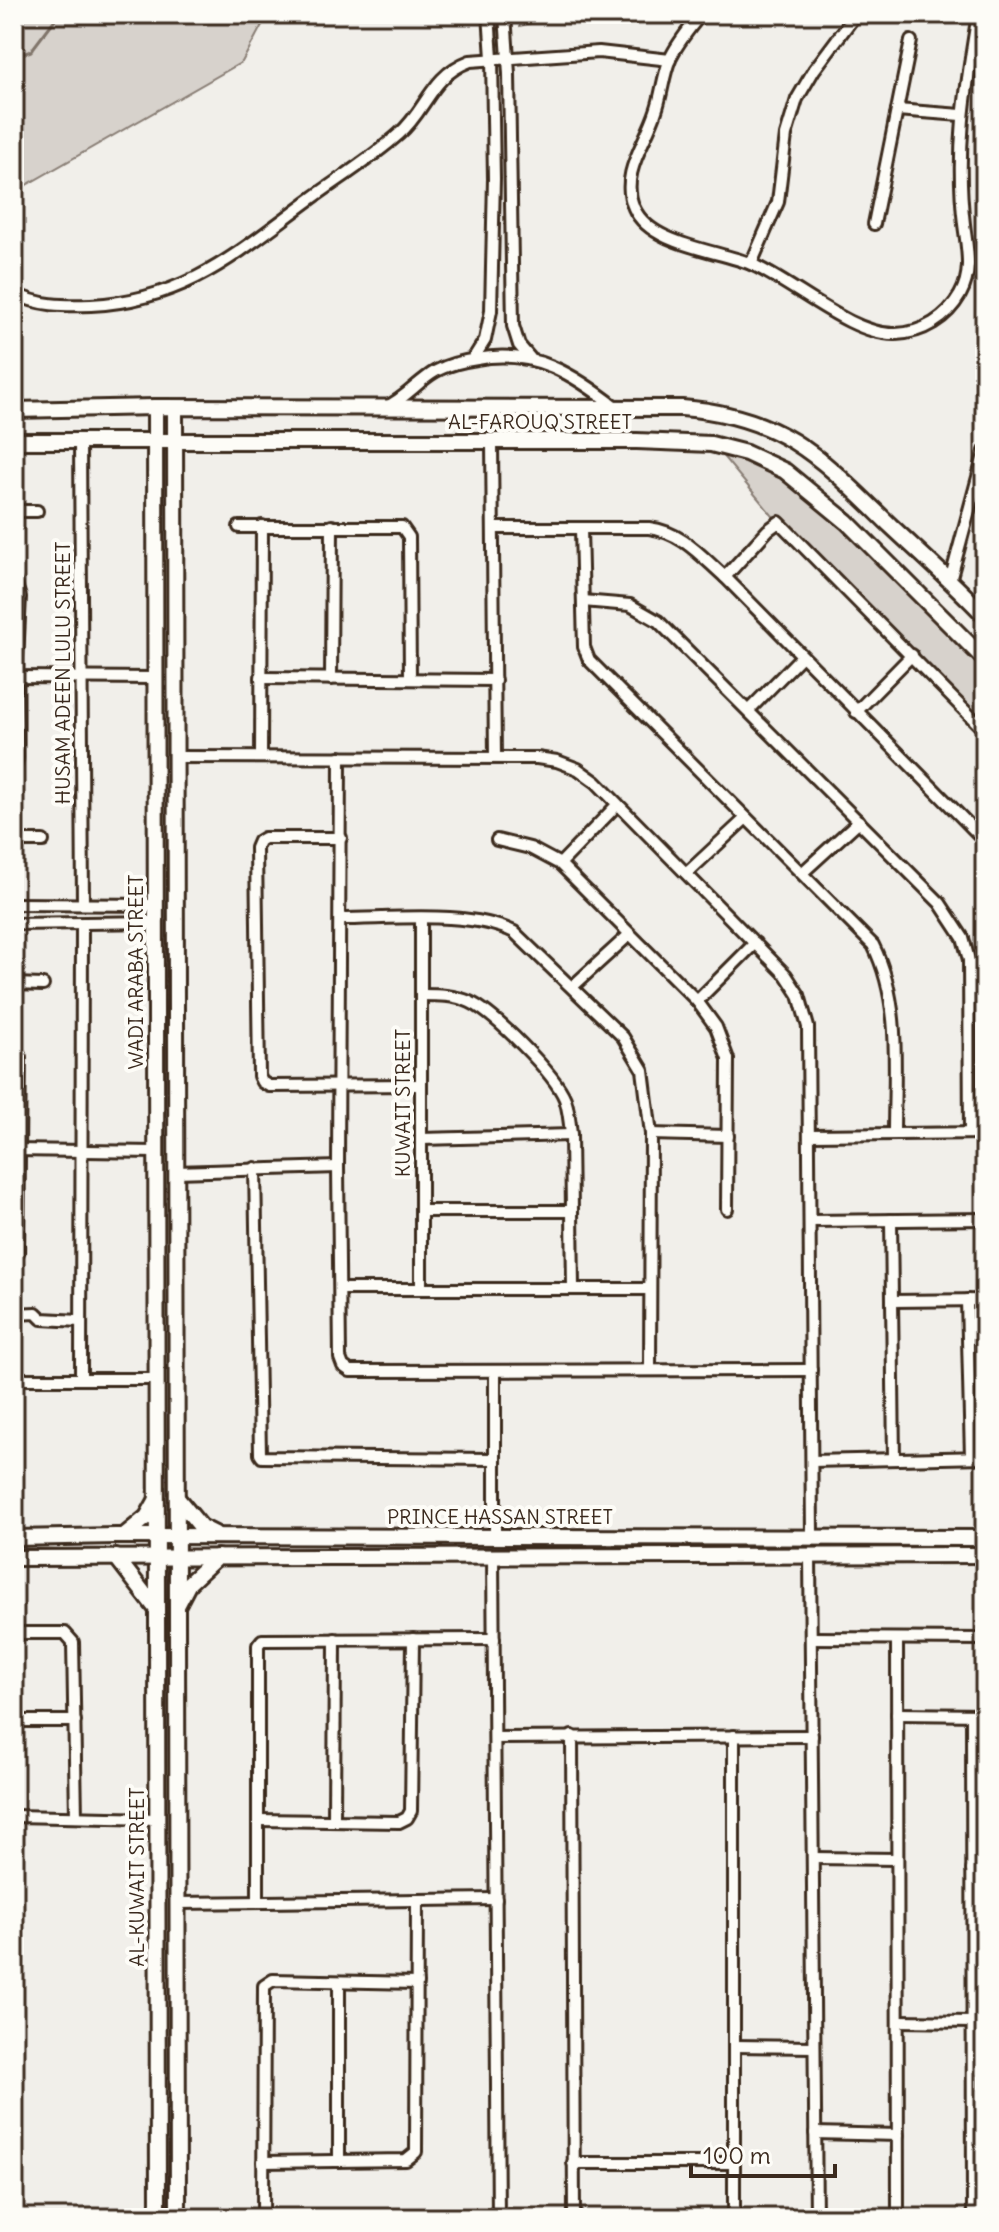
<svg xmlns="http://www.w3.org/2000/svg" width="999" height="2232" viewBox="0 0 999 2232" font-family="Delius,sans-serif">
<rect width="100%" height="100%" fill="#f1efea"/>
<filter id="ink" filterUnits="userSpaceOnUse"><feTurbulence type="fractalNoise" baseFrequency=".0125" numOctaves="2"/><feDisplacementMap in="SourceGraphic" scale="16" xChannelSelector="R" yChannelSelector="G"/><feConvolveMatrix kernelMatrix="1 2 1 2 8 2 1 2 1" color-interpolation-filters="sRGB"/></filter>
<g filter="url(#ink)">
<g fill="#d7d2cc" stroke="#897e75" stroke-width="2">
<polygon points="14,14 268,14 242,62 14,192"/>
<polygon points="518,14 564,14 520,26"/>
<polygon points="716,448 802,483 985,662 985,728 772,515"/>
</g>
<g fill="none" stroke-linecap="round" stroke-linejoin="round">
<polyline stroke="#80746b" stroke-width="3" points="14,57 31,51 59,14"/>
<g stroke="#3b2a1e" stroke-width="16">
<g id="minor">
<polyline points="505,14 509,74 513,326 519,345 530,358"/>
<path d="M701 14C690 28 677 43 670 59 663 75 662 95 656 111 646 143 619 174 634 208 650 245 717 250 751 264 793 282 852 336 896 334 923 333 947 318 960 295 973 272 967 249 964 224 955 149 966 87 978 14"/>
<polyline points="897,110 961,115"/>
<polyline points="874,224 911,41"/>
<polyline points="751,264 778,202 786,135 797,99 814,70 856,14"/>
<path d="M14 293C38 306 64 306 91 305 187 300 237 253 311 199 340 178 372 158 399 134 427 110 430 76 470 61L599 52 670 60"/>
<polyline points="473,359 485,340 491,311 494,179 492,58 489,14"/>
<path d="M386 407C405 399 418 381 436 371 449 364 463 361 477 359 534 348 575 375 617 408"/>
<polyline points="80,441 83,904"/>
<polyline points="492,443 495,756"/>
<polyline points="14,511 37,511"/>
<polyline points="239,527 402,527 409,537 410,679"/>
<path d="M493 528H649C682 532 701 556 725 577L985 841"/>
<path d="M581 529 584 647 589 660 873 945C902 1003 894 1070 894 1134"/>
<polyline points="725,577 768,530 779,522 985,731"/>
<polyline points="14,580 20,597 16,677 17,758 14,773"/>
<polyline points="950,581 985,451"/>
<polyline points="583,601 630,605 658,621 940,903 963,938 969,960 970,1133"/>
<polyline points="14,677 155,678"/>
<polyline points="261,678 495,680"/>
<polyline points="331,679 332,526"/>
<polyline points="749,710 802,656"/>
<polyline points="856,712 912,655"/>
<polyline points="261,755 262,526"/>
<polyline points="175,757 537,758 557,761 578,769 596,782 786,975 799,995 808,1027 812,1537"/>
<polyline points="340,757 338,1167 340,1358 343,1366 350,1371 811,1370"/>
<polyline points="341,838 264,838 259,841 256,848 259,1076 262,1082 269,1086 421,1085"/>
<polyline points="497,840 530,848 560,864 697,1001 716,1027 728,1059 727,1209"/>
<polyline points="14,841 43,841"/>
<polyline points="560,864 617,805"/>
<polyline points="687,873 746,818"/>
<polyline points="802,873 859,821"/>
<polyline points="14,904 156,905"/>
<path d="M341 919C391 919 470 910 514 932L623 1037 643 1070 651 1134 650 1369"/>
<polyline points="421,919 421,1287"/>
<polyline points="14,924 156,922"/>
<polyline points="14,984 43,985"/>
<polyline points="572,987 629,935"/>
<path d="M421 995C438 995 454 995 470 1002 494 1013 555 1074 565 1099 569 1111 570 1123 571 1135L573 1288"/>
<polyline points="697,1001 755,943"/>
<polyline points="14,1048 20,1057 18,1252 14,1253"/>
<polyline points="651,1134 728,1136"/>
<polyline points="811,1135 985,1133"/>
<polyline points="421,1139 571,1135"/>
<polyline points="14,1150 156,1152"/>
<polyline points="255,1168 260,1454 262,1457 493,1459"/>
<polyline points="176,1172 338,1167"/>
<polyline points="421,1211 572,1211"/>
<polyline points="891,1220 894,1459"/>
<polyline points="811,1221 985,1219"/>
<polyline points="341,1289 649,1289"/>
<polyline points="967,1300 971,1457"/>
<polyline points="892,1301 985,1300"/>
<polyline points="14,1314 36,1313 42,1319 80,1321"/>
<polyline points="495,1372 495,1537"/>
<polyline points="14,1379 156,1379"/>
<polyline points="81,1379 82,924"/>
<polyline points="812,1461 985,1457"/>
<polyline points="810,1555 816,2218"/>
<polyline points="493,1556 498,2218"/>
<polyline points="14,1633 65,1633 73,1642 76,1817"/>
<polyline points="811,1638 985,1639"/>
<polyline points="897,1639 898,2218"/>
<polyline points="897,1714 985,1715"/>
<polyline points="972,1715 973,2218"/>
<polyline points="14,1721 75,1721"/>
<polyline points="572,1736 574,2218"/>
<polyline points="495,1738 812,1736"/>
<polyline points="14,1816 157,1819"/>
<polyline points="258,1820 399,1822 407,1818 411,1811 413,1639"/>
<polyline points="334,1820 335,1639"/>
<polyline points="813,1858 897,1859"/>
<polyline points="972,1870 985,1870"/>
<polyline points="258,1902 258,1645 262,1640 494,1639"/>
<polyline points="177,1903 496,1899"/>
<polyline points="898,2021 972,2022"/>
<polyline points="734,2046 814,2047"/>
<polyline points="815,2133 898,2135"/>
<polyline points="339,2161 339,1982"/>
<polyline points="263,2162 406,2160 416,2152 417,1901"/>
<polyline points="573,2163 734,2163"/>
<polyline points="263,2218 264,1986 273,1980 417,1983"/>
<polyline points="734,2218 734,1736"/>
</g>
</g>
<g stroke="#3b2a1e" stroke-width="20">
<g id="major">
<polyline points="155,407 158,2218"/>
<polyline points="175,408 178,2218"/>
<path d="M14 410 155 407 682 408C784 416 822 459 891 526 923 556 955 584 985 616"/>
<polyline points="14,441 637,441 711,444 746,453 785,471 847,522 985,660"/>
<polyline points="177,1498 201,1527 215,1534"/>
<polyline points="125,1535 147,1517 156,1501"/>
<polyline points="14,1538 116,1536 985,1538"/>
<polyline points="116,1557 157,1610"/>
<polyline points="14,1558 985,1555"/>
<polyline points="178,1604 189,1583 217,1557"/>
</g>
</g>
<use href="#minor" stroke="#fdfcf7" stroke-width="10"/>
<use href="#major" stroke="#fdfcf7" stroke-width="14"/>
</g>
</g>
<g text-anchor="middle" stroke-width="8" stroke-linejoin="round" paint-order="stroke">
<g font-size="20" fill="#3b2a1e" stroke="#fdfcf7">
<text x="540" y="429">AL-FAROUQ STREET</text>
<text transform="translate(63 673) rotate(-90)" y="7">HUSAM ADEEN LULU STREET</text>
<text transform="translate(136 972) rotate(-90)" y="7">WADI ARABA STREET</text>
<text transform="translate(403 1103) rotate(-90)" y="7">KUWAIT STREET</text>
<text x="500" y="1524">PRINCE HASSAN STREET</text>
<text transform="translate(137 1877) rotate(-90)" y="7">AL-KUWAIT STREET</text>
</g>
</g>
<rect width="999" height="2232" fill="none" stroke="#fdfcf7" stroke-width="48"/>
<rect x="24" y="24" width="951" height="2184" fill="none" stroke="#3b2a1e" stroke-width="3" filter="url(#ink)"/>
<path d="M691 2164v12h144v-12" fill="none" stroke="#3b2a1e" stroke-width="4"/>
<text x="703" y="2164" font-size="24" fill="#3b2a1e" stroke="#fdfcf7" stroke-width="6" paint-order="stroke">100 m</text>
</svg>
